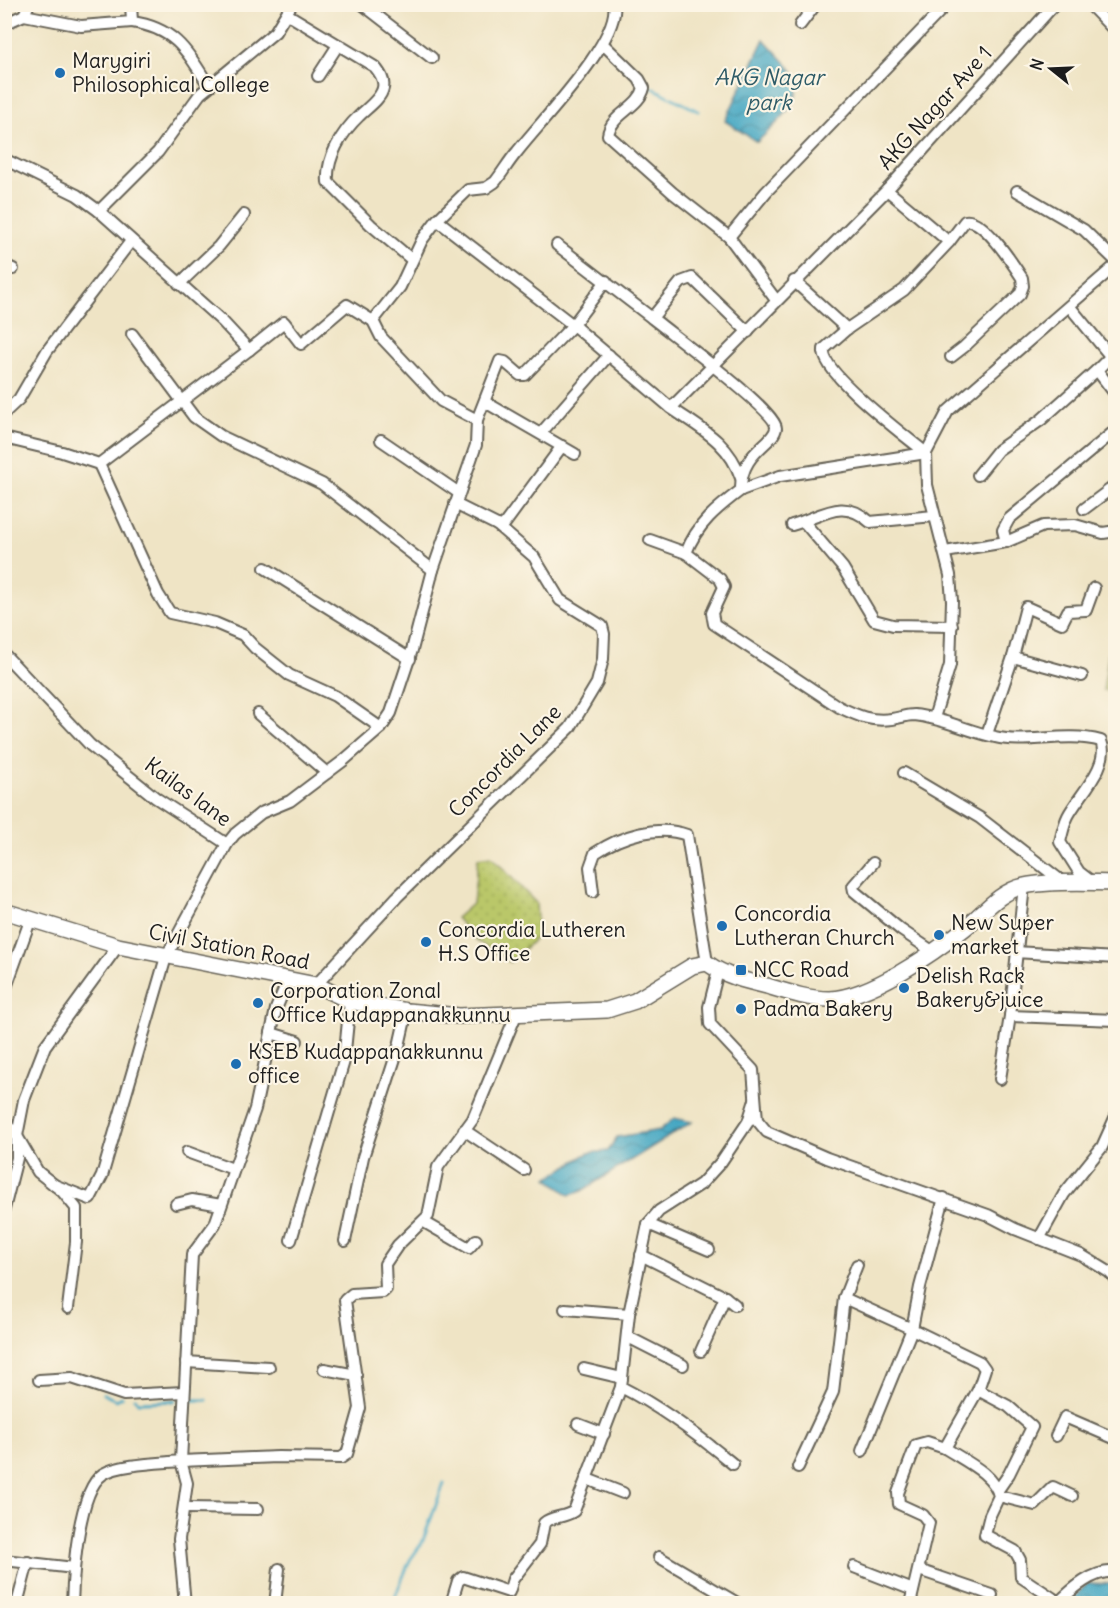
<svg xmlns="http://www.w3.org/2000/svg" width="1120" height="1608" viewBox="0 0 1120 1608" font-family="Delius,sans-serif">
<defs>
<pattern id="park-dots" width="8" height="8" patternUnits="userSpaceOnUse" patternTransform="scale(1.5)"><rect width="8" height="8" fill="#bac769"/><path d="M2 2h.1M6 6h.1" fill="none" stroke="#9faa5a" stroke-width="1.8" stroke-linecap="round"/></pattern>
<pattern id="water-waves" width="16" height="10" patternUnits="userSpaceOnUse" patternTransform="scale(1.5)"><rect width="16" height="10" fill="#44a7c3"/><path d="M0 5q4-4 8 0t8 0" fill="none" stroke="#38879e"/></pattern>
</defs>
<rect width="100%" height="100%" fill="#fcf5e5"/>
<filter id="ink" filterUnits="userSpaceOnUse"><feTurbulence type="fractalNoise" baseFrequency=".0167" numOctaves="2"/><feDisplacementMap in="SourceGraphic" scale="12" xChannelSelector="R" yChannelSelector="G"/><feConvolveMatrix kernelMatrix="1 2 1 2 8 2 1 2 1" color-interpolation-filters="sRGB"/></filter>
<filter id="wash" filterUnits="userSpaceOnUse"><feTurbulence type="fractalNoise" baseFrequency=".008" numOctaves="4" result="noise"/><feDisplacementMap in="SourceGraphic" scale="24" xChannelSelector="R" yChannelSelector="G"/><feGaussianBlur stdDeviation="1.35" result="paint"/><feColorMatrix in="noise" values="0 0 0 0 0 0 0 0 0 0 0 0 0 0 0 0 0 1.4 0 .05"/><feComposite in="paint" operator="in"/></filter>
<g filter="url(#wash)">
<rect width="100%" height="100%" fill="#efe4c5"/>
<g fill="url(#park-dots)" stroke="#6b7242" stroke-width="1.5">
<polygon points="1115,610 1115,693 1103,690"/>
<polygon points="491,856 536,903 538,936 510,962 478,942 456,918 473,903 478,858"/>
</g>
<g fill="url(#water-waves)" stroke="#306270" stroke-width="1.5">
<path d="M764 39C773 50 785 60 793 72 810 99 773 126 757 142L725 121Z"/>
<polygon points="674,1118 692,1122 580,1192 569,1195 547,1178 588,1153 608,1151 617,1137 660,1130"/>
<polygon points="1088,1583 1115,1584 1115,1603 1067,1604"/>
</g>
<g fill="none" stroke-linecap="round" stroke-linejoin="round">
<g stroke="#44a7c3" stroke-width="3">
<polyline points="651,87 698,111"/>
<polyline points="103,1394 116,1400 122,1397"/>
<polyline points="135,1398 138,1402 175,1401"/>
<polyline points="191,1400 207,1400"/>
<polyline points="392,1604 410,1560 422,1543 444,1483"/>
</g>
</g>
</g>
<g filter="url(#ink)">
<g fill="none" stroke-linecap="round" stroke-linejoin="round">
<g stroke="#666257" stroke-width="14">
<g id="street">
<polyline points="362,4 432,58"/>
<polyline points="1089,4 1116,32"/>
<path d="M287 14 375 67C380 73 385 80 383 88 381 99 367 108 359 116 342 132 326 158 328 182L371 225 411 259"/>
<polyline points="24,15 81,26 132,22 131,4"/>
<path d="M132 22C175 28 187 51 209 86"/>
<polyline points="4,24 24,15 29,4"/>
<polyline points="800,25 816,4"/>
<path d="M603 44 639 79 644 88C639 108 611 114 608 135L673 193 729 237 776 300"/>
<polyline points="318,76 338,45"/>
<polyline points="4,159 77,195 99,211 158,152 200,94 275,32 292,4"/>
<polyline points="1017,191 1084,230 1116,261"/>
<polyline points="99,211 223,322 249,350 182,401 194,417 221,436 322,484 433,570"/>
<polyline points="437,220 573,325 606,281"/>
<polyline points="729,237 766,192 947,4"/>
<polyline points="557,245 652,318"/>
<polyline points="4,265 13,269"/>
<path d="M794 281 847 329 824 349C819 372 907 437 926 453"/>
<polyline points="179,284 219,246 244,215"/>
<polyline points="1070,307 1116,363"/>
<polyline points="847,329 904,290 949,242"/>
<path d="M748 332 692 278 681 282 652 318C670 333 777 411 776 428 774 444 740 452 741 490 717 508 697 524 686 553L720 579 724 587 712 613 714 624 839 707C858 716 871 722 892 719 899 718 907 715 914 715 943 718 967 731 995 737 1027 745 1064 731 1101 741 1111 765 1079 795 1068 816 1064 824 1062 834 1060 842L1079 872 1092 882"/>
<polyline points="249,350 284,322 301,344 347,305 373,321"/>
<path d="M951 357 964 347 1020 294 1023 286 1022 278C1013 264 983 217 965 221L949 242 887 190 1055 4"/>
<polyline points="1097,370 1116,395"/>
<polyline points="485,402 575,454"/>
<path d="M671 408C701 429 729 442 741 478"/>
<polyline points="4,413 19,399 47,351 131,241"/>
<path d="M477 420 441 401 381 337 373 321 400 287 422 240 437 220 468 190 486 188 495 182C503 172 509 161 517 152 540 122 621 40 614 4"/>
<polyline points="541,433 609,355"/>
<polyline points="4,438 62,452 99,464 182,401 132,334"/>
<polyline points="381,440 459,493"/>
<polyline points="99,464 158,594 170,613 215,623 243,635 255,648 289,675 335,696 381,728"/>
<polyline points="978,475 998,450 1041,420 1097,370 1116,351"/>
<polyline points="741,490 780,476 926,453"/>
<polyline points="455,504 497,525 503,526 562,446"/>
<polyline points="1084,509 1116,485"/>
<polyline points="804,522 843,568 874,620 893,625 952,626"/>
<path d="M792 525C821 517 843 496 870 522L934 516"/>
<polyline points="650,540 686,553"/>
<polyline points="1006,542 1003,530 1009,519 1116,430"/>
<polyline points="945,552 1006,542 1043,526 1075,525 1103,533 1116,531"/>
<polyline points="265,568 410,659"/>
<polyline points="4,654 90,745 156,798 227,844 166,957 102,1176 90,1199 54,1185"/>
<polyline points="1013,657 1082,676"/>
<polyline points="258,714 327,773"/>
<polyline points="934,718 950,665 952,601 950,575 927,485 926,453 948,411 1116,265"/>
<polyline points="987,734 1013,657 1026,607 1062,623 1068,611 1086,610 1094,588"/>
<polyline points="904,773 980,818 1064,883"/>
<polyline points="227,844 235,834 261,813 290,801 343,761 381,728 391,713 412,650 433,570 476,445 477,420 500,361 505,362 520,375 525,375 573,325 671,408 887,190"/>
<polyline points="873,863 853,886 854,891 901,930 932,951"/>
<path d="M593 892 590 867 595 853C621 836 657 824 687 835L707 963"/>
<polyline points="1015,952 1116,958"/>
<polyline points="718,971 709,1007 710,1024 753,1070 757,1120 767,1132 827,1158 988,1215 1015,1229 1081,1255 1109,1272 1116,1279"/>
<polyline points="316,985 397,897 570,728 597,683 603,659 604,634 602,626 560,600 534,557 497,525"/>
<polyline points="4,993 31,918"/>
<polyline points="1010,1016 1116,1020"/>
<polyline points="271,1033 297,1041"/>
<polyline points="1000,1079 1010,1016 1024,886"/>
<polyline points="4,1121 17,1136 24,1100 45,1046 118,946"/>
<polyline points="464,1130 524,1170"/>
<polyline points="17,1136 38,1172 62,1191 76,1208 76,1242 68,1308"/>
<polyline points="187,1152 233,1169"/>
<polyline points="176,1204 192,1200 221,1205"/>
<polyline points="4,1209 17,1158 17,1139"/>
<polyline points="424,1222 469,1248 476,1240"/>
<polyline points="648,1224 709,1250"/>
<polyline points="1039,1239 1064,1194 1102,1147 1116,1116"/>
<polyline points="291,1240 344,1061 350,1001"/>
<polyline points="345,1241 363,1157 399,1046 407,1011"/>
<polyline points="641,1255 725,1297 735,1305"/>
<polyline points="844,1298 912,1329 862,1451"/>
<polyline points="565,1309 629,1314"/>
<polyline points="628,1337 683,1365"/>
<polyline points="701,1351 725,1297"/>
<polyline points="186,1362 269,1367"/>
<polyline points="324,1369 356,1375"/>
<polyline points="584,1369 622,1378"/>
<polyline points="39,1380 72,1378 124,1395 184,1392"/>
<path d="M621 1387C661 1407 698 1435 733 1464"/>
<polyline points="978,1390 1008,1406 1032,1427 1009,1474 998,1490"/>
<polyline points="578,1424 604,1434"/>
<polyline points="1056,1436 1065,1417 1116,1439"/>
<path d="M945 1448C963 1460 995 1474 999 1496L990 1515 985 1535 1015 1551 1020 1560 1021 1577 1054 1599 1055 1604"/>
<polyline points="798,1467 833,1392 844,1298 857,1265"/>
<polyline points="587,1479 623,1493"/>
<polyline points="999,1496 1035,1505 1053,1487 1072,1496"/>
<polyline points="185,1508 258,1509"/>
<polyline points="659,1557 739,1604"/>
<polyline points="4,1560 74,1568"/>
<polyline points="854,1567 913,1590"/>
<polyline points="919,1570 992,1595"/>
<polyline points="17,1604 28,1562"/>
<path d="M72 1604C73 1575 78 1490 103 1474 119 1464 161 1463 181 1461L192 1255 215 1224 255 1109 276 1009 288 980"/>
<polyline points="185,1604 179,1539 187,1483 181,1461 278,1457 341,1458 347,1454 360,1408 345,1300 352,1294 383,1292 386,1289 385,1264 398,1245 428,1216 438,1167 473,1119 516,1015"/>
<polyline points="275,1604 279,1569"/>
<path d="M451 1604 458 1581 463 1577 509 1592 513 1579 540 1544 544 1523C552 1516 564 1518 574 1511L621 1387 629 1314 648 1224 659 1211 701 1184 721 1162 748 1122 755 1100"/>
<polyline points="910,1604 929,1523 923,1515 899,1504 898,1493 916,1445 927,1442 945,1448 978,1390 985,1369 980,1362 912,1329 920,1287 944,1198"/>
<path d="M1057 1604C1072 1589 1094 1569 1116 1572"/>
</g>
</g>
<g stroke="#666257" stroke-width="18">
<path id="secondary" d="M4 911 118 946 316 985 350 1001 407 1011 459 1016 607 1010 635 1001 692 966 707 963C725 976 746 981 767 986 787 992 808 999 829 999 869 998 934 953 965 928 983 913 1000 891 1024 886 1047 881 1091 882 1116 883"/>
</g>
<use href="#street" stroke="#fff" stroke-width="10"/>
<use href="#secondary" stroke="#fff" stroke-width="15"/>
</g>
</g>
<g fill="#1f6fb2" stroke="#fcf5e5" stroke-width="2">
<circle cx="60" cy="73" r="6"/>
<circle cx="722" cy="926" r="6"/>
<circle cx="939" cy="935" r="6"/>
<circle cx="426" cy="942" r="6"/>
<rect x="735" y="964" width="12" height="12" rx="3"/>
<circle cx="904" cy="988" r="6"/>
<circle cx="258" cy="1003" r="6"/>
<circle cx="741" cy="1009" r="6"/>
<circle cx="236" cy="1064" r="6"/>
</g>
<g text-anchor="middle" stroke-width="4.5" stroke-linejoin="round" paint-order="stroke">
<g font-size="21" fill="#1c1c1c" stroke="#fcf5e5" text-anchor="start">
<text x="72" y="68">Marygiri<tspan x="72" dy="24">Philosophical College</tspan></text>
<text x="734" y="921">Concordia<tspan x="734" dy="24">Lutheran Church</tspan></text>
<text x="951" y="930">New Super<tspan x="951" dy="24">market</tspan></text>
<text x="438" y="937">Concordia Lutheren<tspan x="438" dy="24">H.S Office</tspan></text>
<text x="753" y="977">NCC Road</text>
<text x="916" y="983">Delish Rack<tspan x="916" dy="24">Bakery&amp;juice</tspan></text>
<text x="270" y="998">Corporation Zonal<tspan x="270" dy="24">Office Kudappanakkunnu</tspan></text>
<text x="753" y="1016">Padma Bakery</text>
<text x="248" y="1059">KSEB Kudappanakkunnu<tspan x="248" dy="24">office</tspan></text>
</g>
<g font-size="21" fill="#1c1c1c" stroke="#fcf5e5">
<text transform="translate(935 108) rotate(-48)" y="7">AKG Nagar Ave 1</text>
<text transform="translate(505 761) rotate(-45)" y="7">Concordia Lane</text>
<text transform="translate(188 792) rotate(36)" y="7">Kailas lane</text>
<text transform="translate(229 947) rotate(11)" y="7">Civil Station Road</text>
</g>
<g font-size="22" font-style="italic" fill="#2e5b67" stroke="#fcf5e5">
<text x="769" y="85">AKG Nagar<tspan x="769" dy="25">park</tspan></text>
</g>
</g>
<rect width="1120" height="1608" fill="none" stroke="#fcf5e5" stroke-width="24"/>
<g transform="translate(1051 69) rotate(288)" stroke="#fcf5e5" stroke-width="4.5" paint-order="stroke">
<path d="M0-4.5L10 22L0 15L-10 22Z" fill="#1c1c1c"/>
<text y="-9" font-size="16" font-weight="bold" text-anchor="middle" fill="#1c1c1c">N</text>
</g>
</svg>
